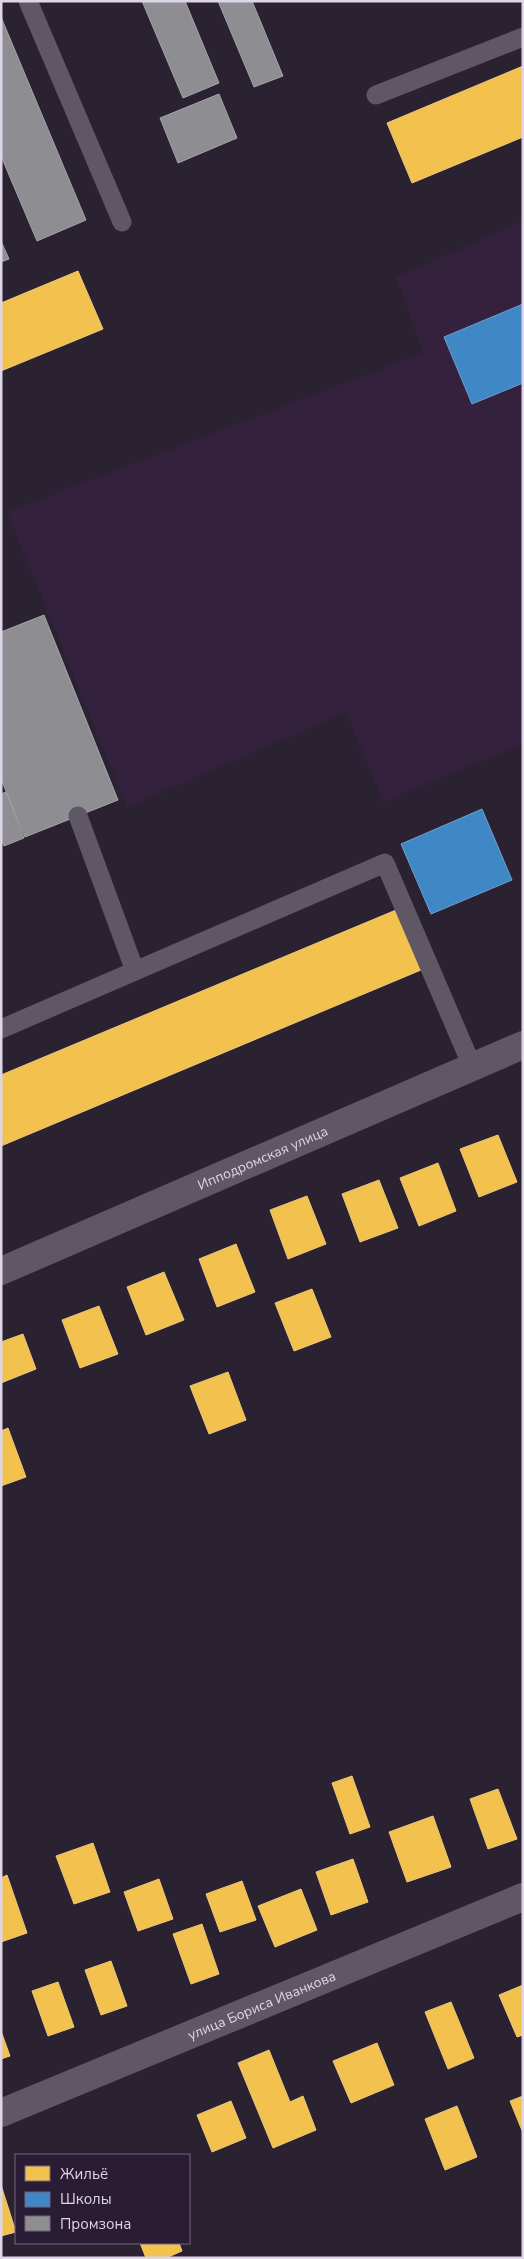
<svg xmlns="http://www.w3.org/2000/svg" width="524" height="2259" viewBox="0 0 524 2259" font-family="'Nunito Sans',sans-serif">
<rect width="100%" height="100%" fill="#2a2230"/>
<polygon fill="#33213e" points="523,221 523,744 383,802 346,712 127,807 7,512 423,353 396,277"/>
<g fill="#f2c14e" stroke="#ecc77c">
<polygon points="523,66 523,137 412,183 387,123"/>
<polygon points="78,271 103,329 1,371 1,303"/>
<polygon points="396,910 421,970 1,1146 1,1075"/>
<polygon points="498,1135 517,1182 479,1197 460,1149"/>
<polygon points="438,1163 456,1211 419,1226 400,1178"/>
<polygon points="379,1180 398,1228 360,1242 342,1194"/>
<polygon points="307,1196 326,1244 288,1259 270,1210"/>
<polygon points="236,1244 255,1292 217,1307 199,1259"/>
<polygon points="164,1272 184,1320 146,1335 127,1287"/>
<polygon points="312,1289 331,1337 294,1351 275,1303"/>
<polygon points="99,1306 118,1354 80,1368 62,1320"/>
<polygon points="23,1334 36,1369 1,1383 1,1342"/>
<polygon points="228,1372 246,1420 209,1434 190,1386"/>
<polygon points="8,1428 26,1477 1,1486 1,1431"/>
<polygon points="352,1776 370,1827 350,1834 332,1783"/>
<polygon points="498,1789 517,1839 488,1849 470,1799"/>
<polygon points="433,1816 451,1867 407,1882 389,1832"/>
<polygon points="93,1843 110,1892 74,1904 56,1856"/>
<polygon points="353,1859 368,1902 331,1915 316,1872"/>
<polygon points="7,1875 27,1933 1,1942 1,1878"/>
<polygon points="159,1879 173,1919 138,1931 124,1892"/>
<polygon points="242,1881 256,1920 220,1932 206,1894"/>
<polygon points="301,1889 317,1930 275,1947 258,1906"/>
<polygon points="202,1924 219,1974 191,1984 173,1934"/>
<polygon points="111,1961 127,2006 101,2015 85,1970"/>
<polygon points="58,1982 74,2027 48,2036 32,1991"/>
<polygon points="523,1985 523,2035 517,2037 499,1995"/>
<polygon points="451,2002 474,2058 448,2069 425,2012"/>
<polygon points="1,2031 10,2056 1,2059"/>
<polygon points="377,2043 394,2085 351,2103 333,2061"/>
<polygon points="269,2050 290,2102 303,2096 316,2130 273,2148 238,2063"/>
<polygon points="523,2096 523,2133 510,2101"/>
<polygon points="231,2101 246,2138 212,2152 197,2115"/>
<polygon points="457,2106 477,2157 445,2170 425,2119"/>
<polygon points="1,2185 16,2232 1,2236"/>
<polygon points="140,2243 179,2243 182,2251 166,2258 146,2258"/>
</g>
<g fill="#3f88c5" stroke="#6f9fcf">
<polygon points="523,304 523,383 472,404 444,337"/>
<polygon points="482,809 512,880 431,914 401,844"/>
</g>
<g fill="#8d8d92" stroke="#a5a3ab">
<polygon points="142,1 185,1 219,83 183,98"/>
<polygon points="218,1 252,1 283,76 254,87"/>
<polygon points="1,17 86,220 37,241 1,156"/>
<polygon points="219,94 237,138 178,163 160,118"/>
<polygon points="1,241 9,259 1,262"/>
<polygon points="44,615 118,800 25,837 1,779 1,632"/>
<polygon points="6,792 24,838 4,846 1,839 1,794"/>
</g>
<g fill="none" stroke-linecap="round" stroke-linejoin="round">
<g stroke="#5f5864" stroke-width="19">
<polyline points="28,1 122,222"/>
<polyline points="376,95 523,37"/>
<polyline points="135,971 385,863 472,1066"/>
<polyline points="1,1029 135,971 78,816"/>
</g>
<g stroke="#5f5864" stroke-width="28">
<path id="s1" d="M1 1271 523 1045"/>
<path id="s2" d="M1 2113 523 1897"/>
</g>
</g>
<g text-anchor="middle" stroke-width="5" stroke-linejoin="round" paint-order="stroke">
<g font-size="14" fill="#ded5e6" stroke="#2b1c36">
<text dy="5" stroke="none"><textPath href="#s1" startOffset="285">Ипподромская улица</textPath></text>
<text dy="5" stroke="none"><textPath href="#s2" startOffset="282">улица Бориса Иванкова</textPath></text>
</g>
</g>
<rect width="524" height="2259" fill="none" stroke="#ded5e6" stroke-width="5"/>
<rect x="15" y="2154" width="175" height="90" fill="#2b1c36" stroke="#73667c"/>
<rect x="25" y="2166" width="25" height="15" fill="#f2c14e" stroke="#73667c"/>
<text x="60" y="2179" font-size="15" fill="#ded5e6">Жильё</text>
<rect x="25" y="2192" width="25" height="15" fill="#3f88c5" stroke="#73667c"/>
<text x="60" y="2204" font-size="15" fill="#ded5e6">Школы</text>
<rect x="25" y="2216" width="25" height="15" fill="#8d8d92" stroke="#73667c"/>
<text x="60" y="2229" font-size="15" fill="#ded5e6">Промзона</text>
</svg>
